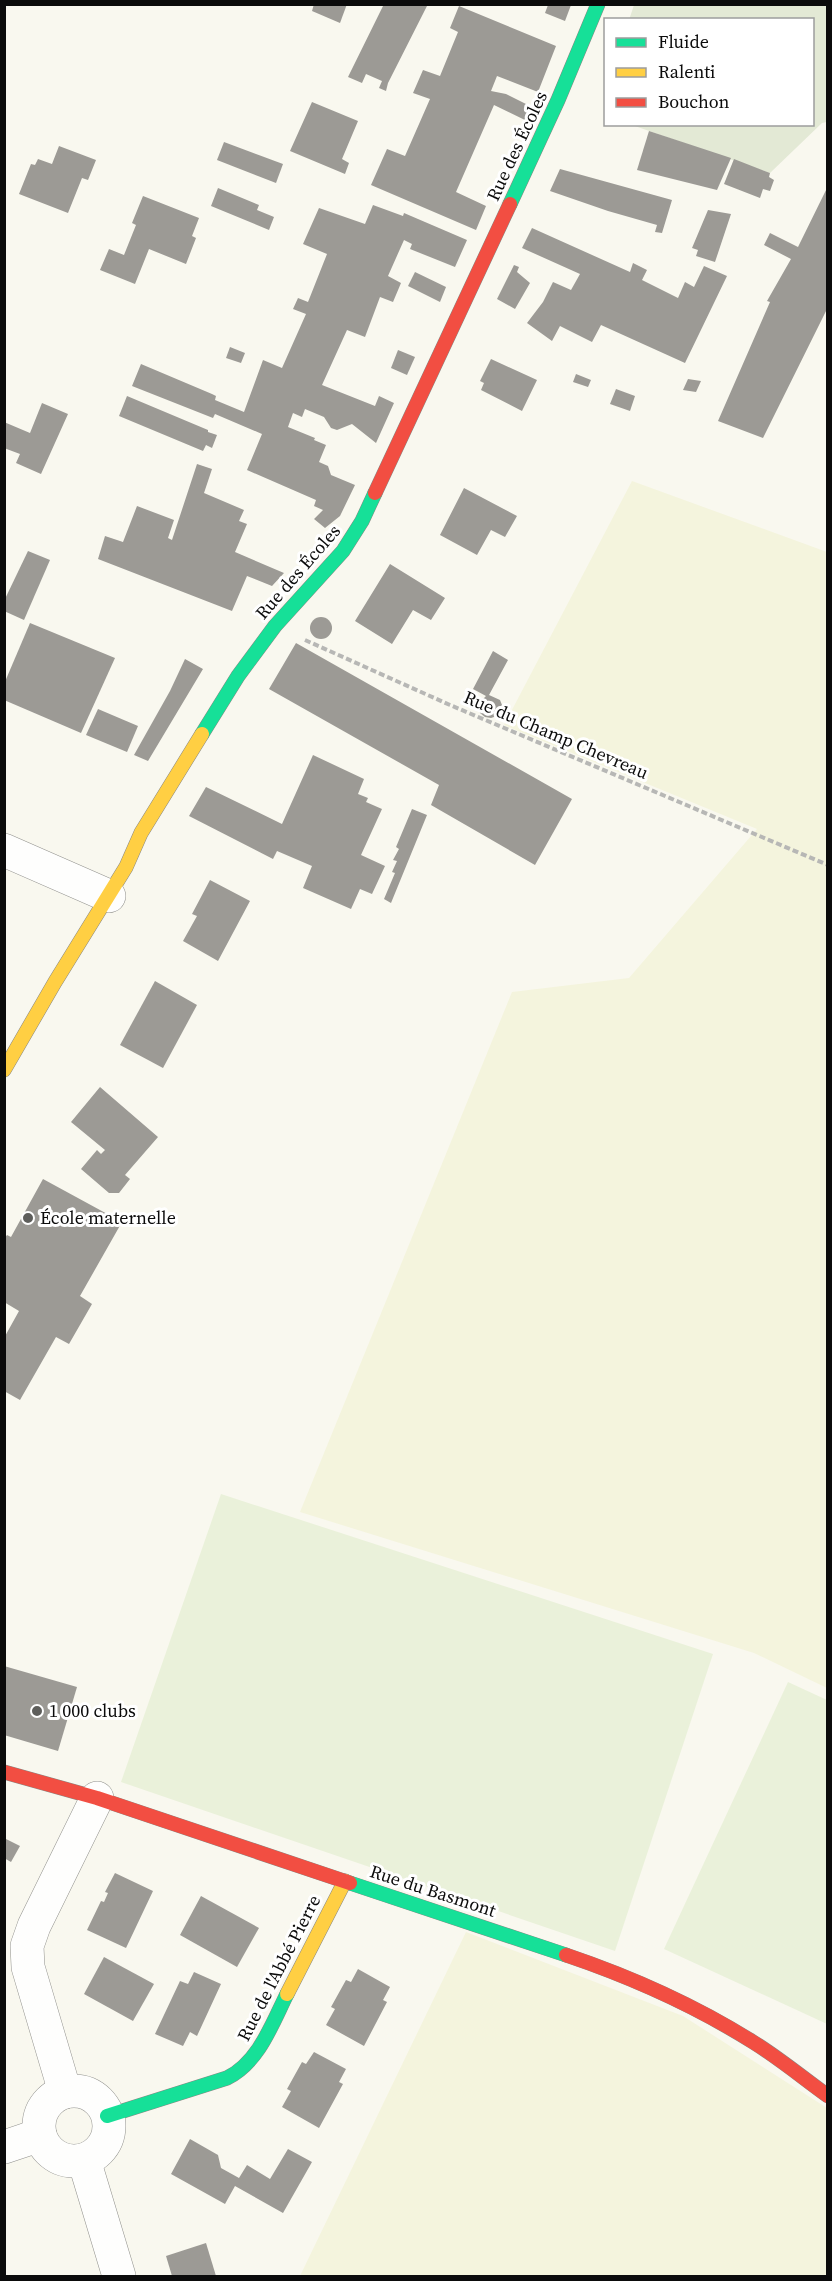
<svg xmlns="http://www.w3.org/2000/svg" width="832" height="2281" viewBox="0 0 832 2281" font-family="'Source Serif 4',serif">
<rect width="100%" height="100%" fill="#f9f8ef"/>
<g fill="#f4f4dd">
<polygon points="632,481 827,552 827,1688 754,1653 300,1512 512,992 629,978 757,829 504,725"/>
<polygon points="466,1932 683,2016 827,2108 827,2276 300,2276"/>
</g>
<polygon fill="#e3e9d5" points="634,5 827,5 827,122 822,123 770,173 632,125 812,124 812,20 629,20"/>
<g fill="#eaf1da">
<polygon points="221,1494 713,1654 615,1951 121,1782"/>
<polygon points="788,1682 827,1700 827,2024 664,1949"/>
</g>
<g fill="#9c9a95">
<polygon points="314,4 347,4 340,23 312,11"/>
<polygon points="384,4 428,4 388,83 386,91 379,88 382,81 366,74 362,83 348,77"/>
<polygon points="548,5 571,5 565,21 545,13"/>
<polygon points="459,6 556,46 538,92 497,76 491,91 506,94 530,106 532,110 527,121 494,105 456,192 486,206 476,230 371,185 387,149 405,156 430,99 413,93 423,70 440,76 458,32 450,28"/>
<polygon points="312,102 358,121 342,159 349,163 345,174 290,151"/>
<polygon points="649,131 731,158 717,190 637,170"/>
<polygon points="224,142 283,164 276,183 217,160"/>
<polygon points="59,146 96,160 88,180 82,178 68,213 19,194 31,164 35,165 38,159 52,164"/>
<polygon points="734,159 770,173 769,177 774,180 770,191 763,189 760,198 724,184"/>
<polygon points="560,169 672,200 662,233 655,232 657,225 608,211 550,191"/>
<polygon points="828,186 828,307 763,438 718,421 770,302 767,301 791,259 764,245 770,233 798,247"/>
<polygon points="218,188 259,205 257,210 274,217 269,230 211,206"/>
<polygon points="143,196 199,218 192,236 196,238 186,264 149,249 135,284 100,270 109,249 124,255 136,225 132,223"/>
<polygon points="373,205 403,216 404,213 467,240 455,267 410,249 412,244 404,240 388,276 401,283 393,302 380,297 365,337 347,330 322,385 375,406 379,396 394,403 376,443 352,424 337,430 331,428 324,417 305,409 302,417 293,413 288,427 315,438 314,440 326,445 319,462 328,466 331,475 355,485 340,516 325,528 314,519 323,510 314,506 316,500 247,470 262,434 215,414 213,418 132,386 141,364 212,394 216,396 215,400 244,412 263,360 282,368 306,314 293,309 298,298 308,302 327,254 303,244 319,208 365,224"/>
<polygon points="708,210 731,214 715,262 696,256 698,250 692,248"/>
<polygon points="532,228 630,272 633,263 647,270 642,280 678,298 685,282 694,287 704,266 727,276 685,363 601,325 592,342 560,326 552,341 527,323 543,302 553,282 571,290 580,274 522,248"/>
<polygon points="514,265 519,267 517,272 530,283 515,309 497,299"/>
<polygon points="415,272 446,287 440,302 408,286"/>
<polygon points="230,347 245,353 241,363 226,358"/>
<polygon points="398,350 415,357 407,375 391,368"/>
<polygon points="491,359 537,380 522,411 481,390 484,383 480,381"/>
<polygon points="576,374 591,380 588,387 573,382"/>
<polygon points="688,379 701,381 696,392 683,390"/>
<polygon points="616,389 635,396 630,411 610,404"/>
<polygon points="127,396 208,430 208,432 217,435 212,448 206,445 203,451 119,416"/>
<polygon points="42,403 68,414 41,474 16,463 20,454 4,448 4,422 30,433"/>
<polygon points="197,464 212,469 204,493 244,510 239,521 247,524 235,552 284,573 272,586 247,576 232,611 98,559 105,536 123,542 137,506 174,520 168,538 172,540"/>
<polygon points="464,488 517,516 505,537 491,530 477,555 440,535"/>
<polygon points="28,551 50,560 24,620 4,611 4,601"/>
<polygon points="390,564 445,598 431,620 413,610 392,644 355,621"/>
<circle cx="321" cy="628" r="11"/>
<polygon points="30,623 115,658 81,733 4,700 4,684"/>
<polygon points="296,643 572,799 535,865 431,805 439,785 269,689"/>
<polygon points="493,651 508,660 489,695 500,700 502,705 497,716 491,718 485,717 480,713 479,707 481,701 486,696 473,689"/>
<polygon points="185,659 203,669 148,761 134,755 170,691"/>
<polygon points="98,709 138,726 127,752 86,735"/>
<polygon points="313,755 364,779 358,794 368,798 366,802 382,809 361,855 385,866 372,894 360,889 351,909 303,888 312,866 277,851 273,859 189,816 206,787 282,824"/>
<polygon points="412,809 427,815 391,903 384,899 395,873 392,872 397,861 393,860 399,849 396,847"/>
<polygon points="210,880 250,901 218,961 183,941 197,916 192,914"/>
<polygon points="155,981 197,1005 163,1068 120,1045"/>
<polygon points="100,1087 158,1137 125,1175 130,1179 119,1193 109,1193 81,1169 97,1150 101,1154 105,1150 71,1122"/>
<polygon points="43,1179 122,1222 80,1296 92,1304 69,1344 56,1337 20,1400 4,1391 4,1338 19,1311 4,1302 4,1239 7,1235 11,1237"/>
<polygon points="4,1666 77,1687 58,1751 4,1735"/>
<polygon points="4,1838 20,1846 11,1862 4,1858"/>
<polygon points="115,1873 153,1891 126,1948 87,1930 101,1901 104,1902 108,1893 105,1892"/>
<polygon points="201,1896 259,1928 237,1967 180,1935"/>
<polygon points="104,1957 154,1984 133,2021 84,1994"/>
<polygon points="358,1969 390,1987 383,2000 387,2002 364,2046 326,2025 335,2009 331,2007 346,1980 351,1982"/>
<polygon points="194,1972 221,1984 197,2036 190,2032 183,2046 155,2034 180,1981 188,1984"/>
<polygon points="314,2052 346,2069 339,2082 343,2084 319,2128 282,2107 291,2091 287,2089 302,2062 306,2064"/>
<polygon points="190,2139 218,2155 221,2168 239,2178 247,2165 270,2179 288,2149 312,2162 283,2213 235,2186 225,2204 171,2174"/>
<polygon points="206,2243 216,2276 172,2276 166,2256"/>
</g>
<g fill="none" stroke-linecap="round" stroke-linejoin="round">
<g stroke="#92928e" stroke-width="34">
<g id="street">
<polyline points="4,850 109,896"/>
<circle cx="74" cy="2126" r="35"/>
<polyline points="65,2092 28,1967 27,1946 34,1926 97,1798"/>
<polyline points="4,2147 40,2135"/>
<polyline points="84,2160 119,2276"/>
</g>
</g>
<g stroke="#898884" stroke-width="15">
<g id="fast">
<polyline points="510,204 558,100 598,4"/>
<polyline points="202,734 238,676 275,626 343,551 362,521 375,493"/>
<polyline points="350,1883 566,1955"/>
<path d="M107 2116 227 2078C259 2062 272 2024 287 1994"/>
</g>
</g>
<g stroke="#898884" stroke-width="15">
<g id="slow">
<polyline points="4,1070 55,982 126,867 141,833 202,734"/>
<polyline points="287,1994 345,1881"/>
</g>
</g>
<g stroke="#898884" stroke-width="15">
<g id="jam">
<polyline points="375,493 510,204"/>
<polyline points="4,1772 97,1798 350,1883"/>
<path d="M566 1955C631 1977 694 2005 753 2042 779 2058 803 2078 828 2096"/>
</g>
</g>
<polyline stroke="#b7b7b5" stroke-width="4" stroke-dasharray="6 3" stroke-linecap="butt" points="305,640 450,705 828,865"/>
<use href="#street" stroke="#fefefd" stroke-width="33"/>
<use href="#fast" stroke="#16e098" stroke-width="14"/>
<use href="#slow" stroke="#ffcf43" stroke-width="14"/>
<use href="#jam" stroke="#f24e42" stroke-width="14"/>
</g>
<g fill="#5e5e5b" stroke="#fff" stroke-width="2">
<circle cx="28" cy="1218" r="6"/>
<circle cx="37" cy="1711" r="6"/>
</g>
<g text-anchor="middle" stroke-width="6" stroke-linejoin="round" paint-order="stroke">
<g font-size="18" fill="#0b0b0b" stroke="#fff">
<text transform="translate(517 146) rotate(-65)" y="6">Rue des Écoles</text>
<text transform="translate(298 572) rotate(-49)" y="6">Rue des Écoles</text>
<text transform="translate(556 735) rotate(23)" y="6">Rue du Champ Chevreau</text>
<text transform="translate(433 1891) rotate(18)" y="6">Rue du Basmont</text>
<text transform="translate(279 1968) rotate(-63)" y="6">Rue de l'Abbé Pierre</text>
</g>
<g font-size="18" fill="#0b0b0b" stroke="#fff" text-anchor="start">
<text x="40" y="1224">École maternelle</text>
<text x="49" y="1717">1 000 clubs</text>
</g>
</g>
<rect width="832" height="2281" fill="none" stroke="#0b0b0b" stroke-width="12"/>
<rect x="604" y="18" width="210" height="108" fill="#ffffff" stroke="#9d9d9d" stroke-width="1.5"/>
<rect x="616" y="38" width="30" height="9" fill="#16e098" stroke="#9d9d9d" stroke-width="1.5"/>
<text x="658" y="48" font-size="18" fill="#0b0b0b">Fluide</text>
<rect x="616" y="68" width="30" height="9" fill="#ffcf43" stroke="#9d9d9d" stroke-width="1.5"/>
<text x="658" y="78" font-size="18" fill="#0b0b0b">Ralenti</text>
<rect x="616" y="98" width="30" height="9" fill="#f24e42" stroke="#9d9d9d" stroke-width="1.5"/>
<text x="658" y="108" font-size="18" fill="#0b0b0b">Bouchon</text>
</svg>
